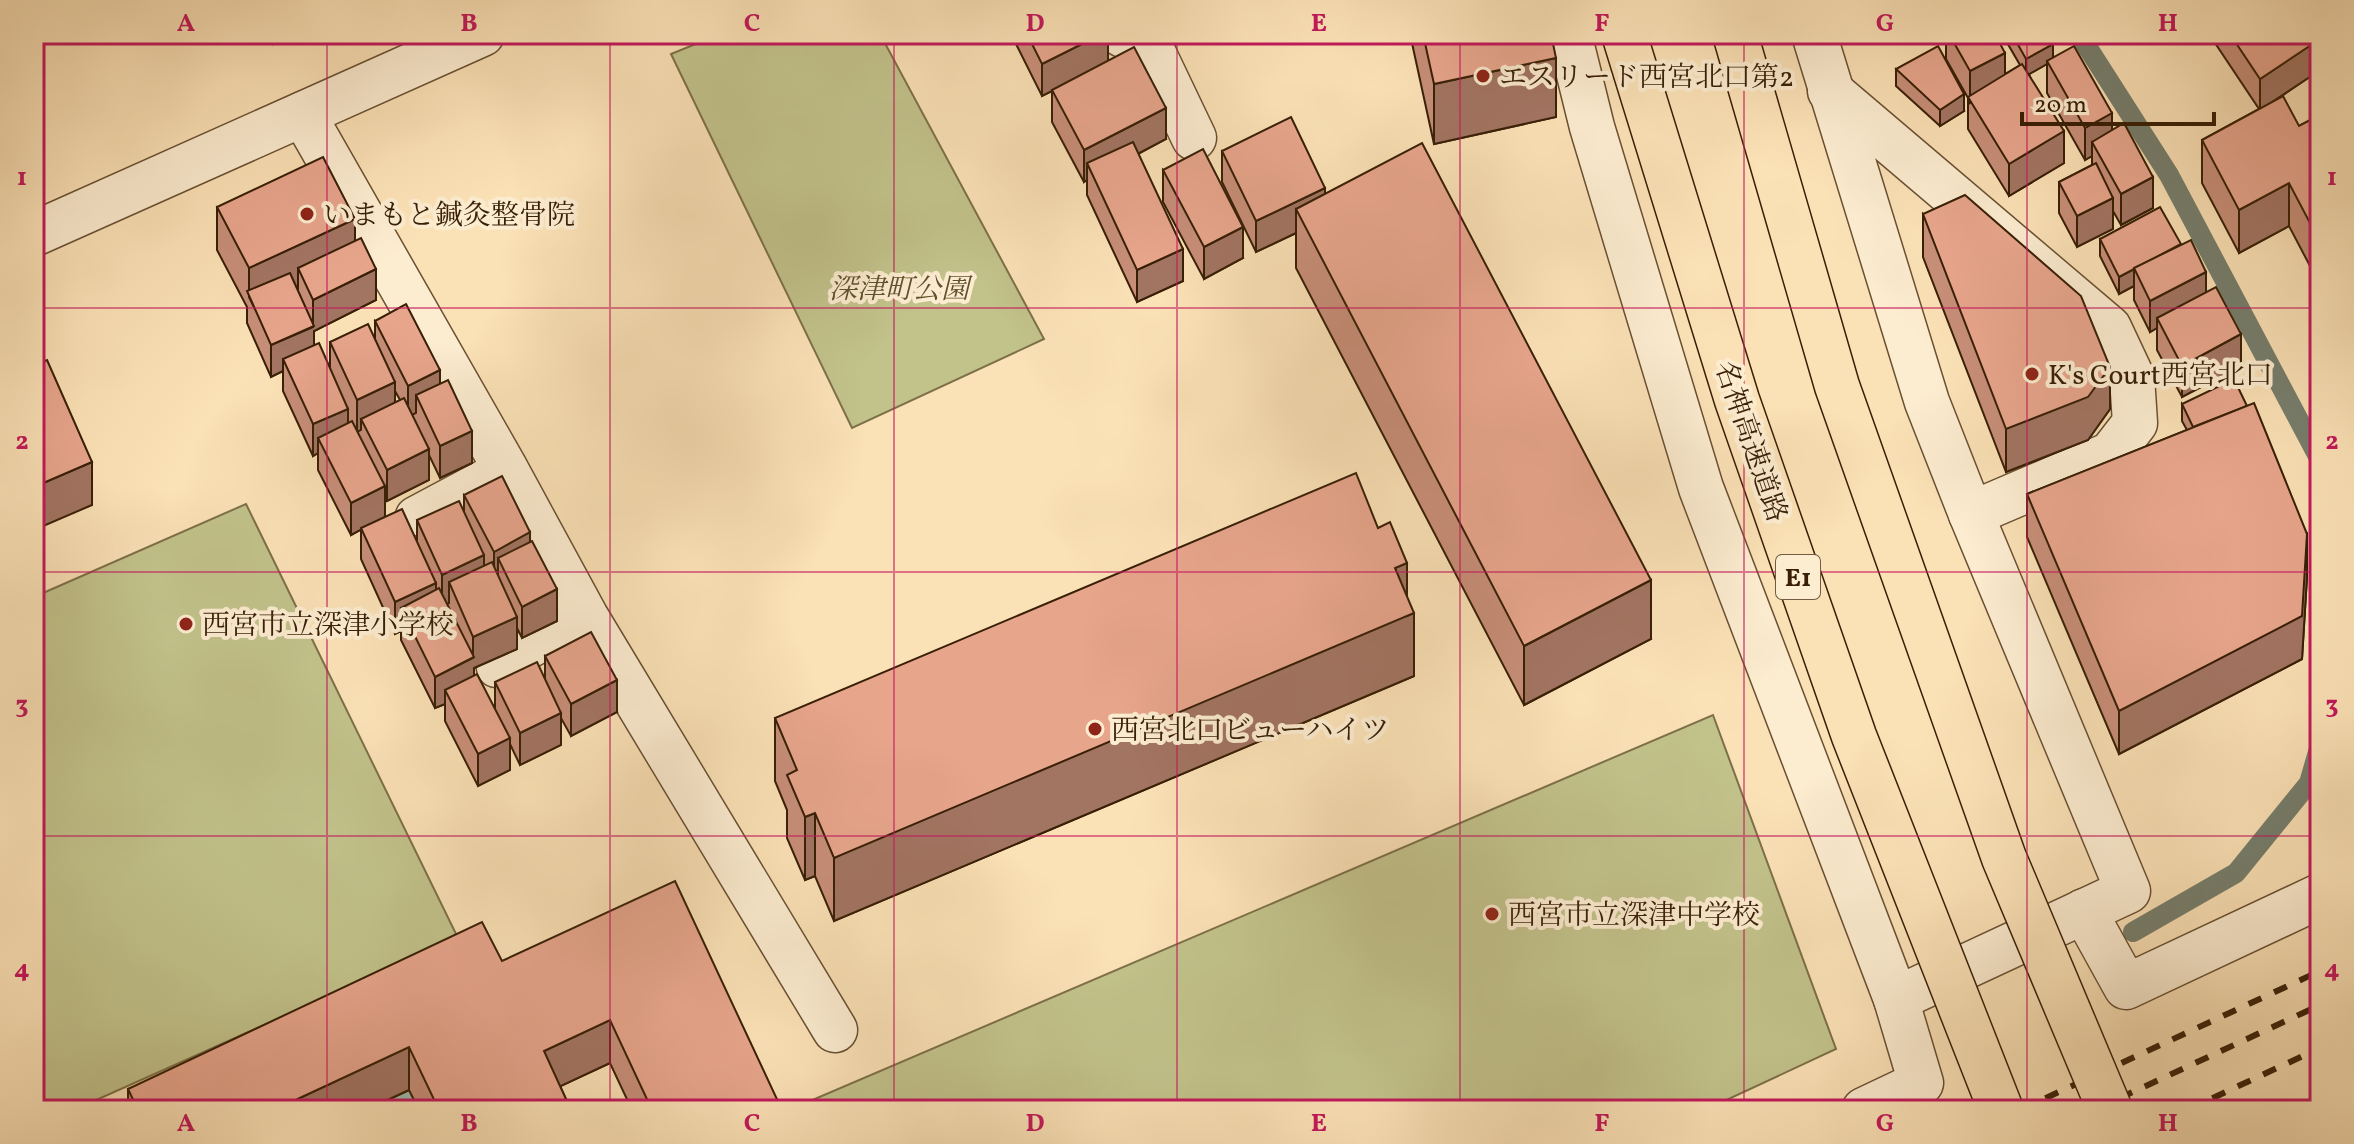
<svg xmlns="http://www.w3.org/2000/svg" width="2354" height="1144" viewBox="0 0 2354 1144" font-family="Vollkorn,'Noto Serif JP',serif">
<rect width="100%" height="100%" fill="#fbe1b6"/>
<filter id="stains"><feTurbulence type="fractalNoise" baseFrequency=".0025" numOctaves="4"/><feColorMatrix values="0 0 0 0 .2 0 0 0 0 .09 0 0 0 0 .02 0 0 0 .5 -.17"/></filter>
<radialGradient id="worn" r=".72"><stop offset=".6" stop-color="#630" stop-opacity="0"/><stop offset="1" stop-color="#630" stop-opacity=".3"/></radialGradient>
<g fill="#c2c28b" stroke="#7d7048" stroke-width="2">
<polygon points="720,34 880,34 1044,339 852,428 671,54"/>
<polygon points="246,504 458,938 74,1110 34,1110 34,597"/>
<polygon points="1713,715 1836,1049 1705,1110 814,1110 810,1101"/>
</g>
<polygon fill="#9fbdb2" stroke="#767e6d" stroke-width="2" points="409,1090 419,1110 366,1110"/>
<g fill="none" stroke-linecap="round" stroke-linejoin="round">
<g stroke="#767e6d" stroke-width="20">
<polyline points="2079,34 2169,175 2320,460"/>
<polyline points="2133,932 2236,873 2309,783 2320,745"/>
</g>
<g stroke="#695032" stroke-width="41">
<g id="service">
<polyline points="415,516 505,468"/>
<polyline points="496,668 586,617"/>
</g>
</g>
<g stroke="#695032" stroke-width="47">
<g id="minor">
<polyline points="1121,34 1152,50 1194,138"/>
<polyline points="1569,34 1592,127 1701,488 1896,999 1921,1083 1864,1110"/>
<polyline points="1814,34 1927,402 1971,514 2128,891 1896,999"/>
<polyline points="1830,91 2109,328 2132,377 2135,423 2111,454 1971,514"/>
<polyline points="303,114 505,468 586,617 835,1030"/>
<polyline points="2084,911 2126,987 2320,896"/>
</g>
</g>
<g stroke="#695032" stroke-width="47">
<polyline id="tertiary" points="34,234 482,34"/>
</g>
<use href="#service" stroke="#fcecd0" stroke-width="38"/>
<use href="#minor" stroke="#fcecd0" stroke-width="44"/>
<use href="#tertiary" stroke="#fcecd0" stroke-width="44"/>
<g stroke="#381f06" stroke-width="6" stroke-dasharray="14 14" stroke-linecap="butt">
<polyline points="2020,1110 2320,971"/>
<polyline points="2094,1110 2320,1005"/>
<polyline points="2187,1110 2320,1048"/>
<polyline points="2285,1110 2320,1094"/>
</g>
<g stroke="#381f06" stroke-width="47" stroke-linecap="butt">
<g id="motorway-bridge">
<polyline points="1624,34 1737,400 1854,736 2001,1110"/>
<polyline points="1735,34 1837,386 2004,858 2110,1110"/>
</g>
</g>
<use href="#motorway-bridge" stroke="#fbe1b6" stroke-width="44"/>
</g>
<g fill="#c78e78" stroke="#381f06" stroke-width="2" fill-rule="evenodd">
<polygon points="269,34 294,34 273,44"/>
<polygon points="1011,34 1108,34 1108,61 1166,139 1138,154 1183,281 1137,302 1087,195 1087,180 1084,182 1052,122 1052,91 1042,96"/>
<polygon points="1410,34 1551,34 1556,117 1434,144"/>
<polygon points="1946,34 1995,34 2005,74 2020,65 2002,34 2048,34 2053,58 2112,130 2153,208 2121,225 2113,211 2113,229 2077,247 2059,213 2059,182 2092,165 2092,156 2085,160 2047,93 2047,64 2029,74 2064,163 2009,196 1968,129 1968,98 1946,59"/>
<polygon points="2209,34 2320,34 2320,70 2270,104 2299,126 2320,115 2320,285 2289,226 2239,253 2202,183 2202,140 2259,109"/>
<polygon points="1896,69 1964,111 1940,126 1896,86"/>
<polygon points="1222,151 1325,193 1651,639 1524,705 1296,268 1296,233 1256,252 1222,182"/>
<polygon points="1163,170 1243,258 1204,279 1163,202"/>
<path d="M217 207 355 241 376 300 314 331V345L330 368V342L375 340V321L440 384 472 463 440 478 429 455V480L387 501 385 499V516L417 542V520L464 511V495L530 542 557 621 522 638 517 628V649L474 668V675L495 709V682L545 680V656L617 712 571 736 561 718V745L520 765 510 744V770L478 786 445 721V704L435 708 401 640V631L395 634 361 559V529L351 535 318 470V453L313 456 283 391V371L271 377 247 323V307L217 250ZM395 391 400 400 395 403Z"/>
<polygon points="1923,214 2110,409 2088,440 2006,472 1923,257"/>
<polygon points="2100,239 2206,292 2241,366 2182,397 2157,350 2157,328 2150,332 2134,300 2134,286 2119,294 2100,256"/>
<polygon points="2182,404 2307,577 2302,659 2119,754 2027,537 2027,494 2187,430 2182,421"/>
<polygon points="1407,597 1414,676 834,921 815,876 805,880 787,838 787,810 775,781 775,718"/>
<polygon points="502,961 782,1110 632,1110 610,1063 560,1086 571,1110 419,1110 409,1090 366,1110 128,1110 128,1089"/>
</g>
<g fill="#a27462" stroke="#381f06" stroke-width="2">
<polygon points="273,34 294,34 273,44"/>
<polygon points="1102,34 1108,34 1108,63 1042,96 1042,64"/>
<polygon points="2320,39 2320,70 2260,110 2260,79"/>
<polygon points="2053,44 2053,61 2047,61 2047,64 2026,76 2026,59"/>
<polygon points="2005,53 2005,84 1970,103 1970,71"/>
<polygon points="1556,58 1556,117 1434,144 1434,84"/>
<polygon points="1964,94 1964,111 1940,126 1940,110"/>
<polygon points="1166,108 1166,139 1094,177 1087,163 1087,180 1084,182 1084,150"/>
<polygon points="2112,113 2112,145 2092,142 2092,156 2085,160 2085,128"/>
<polygon points="2064,131 2064,163 2009,196 2009,164"/>
<polygon points="2153,177 2153,208 2121,225 2121,194"/>
<polygon points="2289,183 2289,226 2239,253 2239,210"/>
<polygon points="1325,188 1325,219 1296,209 1296,233 1256,252 1256,221"/>
<polygon points="2113,198 2113,229 2077,247 2077,216"/>
<polygon points="355,219 355,262 298,268 298,289 255,309 249,297 249,268"/>
<polygon points="1243,227 1243,258 1204,279 1204,247"/>
<polygon points="1183,249 1183,281 1137,302 1137,270"/>
<polygon points="376,269 376,300 314,331 314,358 283,359 283,371 271,377 271,345 313,327 313,300"/>
<polygon points="2134,269 2134,286 2119,294 2119,277"/>
<polygon points="2206,272 2206,303 2157,318 2157,328 2150,332 2150,301"/>
<polygon points="2241,334 2241,366 2182,397 2182,366"/>
<polygon points="2110,367 2110,409 2088,440 2006,472 2006,429"/>
<polygon points="440,370 440,401 416,395 416,413 408,417 408,386"/>
<polygon points="395,382 395,414 361,419 361,430 357,432 357,400"/>
<polygon points="348,409 348,440 318,438 318,453 313,456 313,424"/>
<polygon points="472,431 472,463 440,478 440,446"/>
<polygon points="429,449 429,480 387,501 387,470"/>
<polygon points="92,462 92,505 34,530 34,487"/>
<polygon points="385,486 385,517 351,535 351,503"/>
<polygon points="530,532 530,564 498,558 498,581 494,583 494,552"/>
<polygon points="2307,534 2307,577 2302,659 2119,754 2119,711"/>
<polygon points="484,555 484,586 449,582 449,603 442,606 442,575"/>
<polygon points="1407,563 1407,616 1414,613 1414,676 834,921 834,858 1395,568"/>
<polygon points="1651,580 1651,639 1524,705 1524,646"/>
<polygon points="436,583 436,615 401,608 401,631 395,634 395,602"/>
<polygon points="557,589 557,621 522,638 522,607"/>
<polygon points="517,617 517,649 474,668 474,689 445,690 445,704 435,708 435,677 473,658 473,637"/>
<polygon points="617,680 617,712 571,736 571,704"/>
<polygon points="561,713 561,745 520,765 520,733"/>
<polygon points="510,738 510,770 478,786 478,754"/>
<polygon points="815,813 815,876 805,880 805,817"/>
<polygon points="610,1020 610,1063 544,1094 544,1051"/>
<polygon points="409,1047 409,1090 366,1110 274,1110"/>
</g>
<g fill="#e7a58c" stroke="#381f06" stroke-width="2">
<polygon points="1027,34 1102,34 1042,64"/>
<polygon points="1423,34 1551,34 1556,58 1434,84"/>
<polygon points="1949,34 1995,34 2005,53 1970,71"/>
<polygon points="2012,34 2048,34 2053,44 2026,59"/>
<polygon points="2230,34 2320,34 2320,39 2260,79"/>
<polygon points="1938,46 1964,94 1940,110 1896,69"/>
<polygon points="2074,46 2112,113 2085,128 2047,61"/>
<polygon points="1134,47 1166,108 1084,150 1052,90"/>
<polygon points="2022,64 2064,131 2009,164 1968,97"/>
<polygon points="2283,96 2299,126 2320,115 2320,242 2289,183 2239,210 2202,140"/>
<polygon points="1291,117 1325,188 1256,221 1222,151"/>
<polygon points="2124,123 2153,177 2121,194 2092,142"/>
<polygon points="1133,142 1183,249 1137,270 1087,163"/>
<polygon points="1422,143 1651,580 1524,646 1296,209"/>
<polygon points="1203,149 1243,227 1204,247 1163,170"/>
<polygon points="323,157 355,219 249,268 217,207"/>
<polygon points="2096,163 2113,198 2077,216 2059,182"/>
<polygon points="1965,195 2081,296 2110,367 2088,397 2006,429 1923,214"/>
<polygon points="2160,207 2181,244 2119,277 2100,239"/>
<polygon points="361,238 376,269 313,300 298,268"/>
<polygon points="2191,240 2206,272 2150,301 2134,268"/>
<polygon points="290,273 314,326 271,345 247,291"/>
<polygon points="2216,287 2241,334 2182,366 2157,318"/>
<polygon points="406,304 440,370 408,386 375,321"/>
<polygon points="368,324 395,382 357,400 330,342"/>
<polygon points="319,343 348,409 313,424 283,359"/>
<polygon points="47,360 92,462 34,487 34,366"/>
<polygon points="2234,379 2247,406 2193,427 2182,404"/>
<polygon points="448,380 472,431 440,446 416,395"/>
<polygon points="404,398 429,449 387,470 361,419"/>
<polygon points="2254,403 2307,534 2302,616 2119,711 2027,494"/>
<polygon points="352,421 385,486 351,503 318,438"/>
<polygon points="1356,473 1378,528 1390,522 1407,563 1395,568 1414,613 834,858 815,813 805,817 787,775 797,770 775,718"/>
<polygon points="502,476 530,532 494,552 464,495"/>
<polygon points="459,501 484,555 442,575 417,520"/>
<polygon points="402,509 436,583 395,602 361,528"/>
<polygon points="532,541 557,589 522,607 498,558"/>
<polygon points="492,562 517,617 473,637 449,582"/>
<polygon points="439,588 474,657 435,677 401,608"/>
<polygon points="591,632 617,680 571,704 545,656"/>
<polygon points="537,662 561,713 520,733 495,682"/>
<polygon points="477,674 510,738 478,754 445,690"/>
<polygon points="675,881 782,1110 652,1110 610,1020 544,1051 571,1110 439,1110 409,1047 274,1110 138,1110 128,1089 482,922 502,961"/>
</g>
<path fill="none" stroke="#c2185b" stroke-width="2" stroke-opacity="0.55" d="M327 34V1110M610 34V1110M894 34V1110M1177 34V1110M1460 34V1110M1744 34V1110M2027 34V1110M34 308H2320M34 572H2320M34 836H2320"/>
<g fill="#8f2418" stroke="#fcecd0" stroke-width="3">
<circle cx="1483" cy="76" r="8"/>
<circle cx="307" cy="214" r="8"/>
<circle cx="2032" cy="374" r="8"/>
<circle cx="186" cy="624" r="8"/>
<circle cx="1095" cy="729" r="8"/>
<circle cx="1492" cy="914" r="8"/>
</g>
<g text-anchor="middle" stroke-width="8" stroke-linejoin="round" paint-order="stroke">
<rect fill="#fcecd0" stroke="#735c43" stroke-width="2" x="1776" y="555" width="44" height="44" rx="6"/>
<g font-size="26" font-weight="bold" fill="#381f06">
<text x="1798" y="586">E1</text>
</g>
<g font-size="28" fill="#381f06" stroke="#fcecd0" text-anchor="start">
<text x="1499" y="86">エスリード西宮北口第2</text>
<text x="323" y="224">いまもと鍼灸整骨院</text>
<text x="2048" y="384">K's Court西宮北口</text>
<text x="202" y="634">西宮市立深津小学校</text>
<text x="1111" y="739">西宮北口ビューハイツ</text>
<text x="1508" y="924">西宮市立深津中学校</text>
</g>
<g font-size="28" font-style="italic" fill="#61502e" stroke="#fcecd0">
<text x="899" y="298">深津町公園</text>
</g>
<g font-size="28" fill="#381f06" stroke="#fcecd0">
<text transform="translate(1752 441) rotate(71)" y="10">名神高速道路</text>
</g>
</g>
<rect width="2354" height="1144" fill="none" stroke="#fbe1b6" stroke-width="88"/>
<path d="M2022 112v12h192v-12" fill="none" stroke="#381f06" stroke-width="4"/>
<text x="2034" y="112" font-size="24" fill="#381f06" stroke="#fcecd0" stroke-width="6" paint-order="stroke">20 m</text>
<rect x="44" y="44" width="2266" height="1056" fill="none" stroke="#c2185b" stroke-width="3"/>
<g font-size="26" text-anchor="middle" font-weight="bold" fill="#c2185b">
<text x="186" y="31">A</text>
<text x="469" y="31">B</text>
<text x="752" y="31">C</text>
<text x="1035" y="31">D</text>
<text x="1319" y="31">E</text>
<text x="1602" y="31">F</text>
<text x="1885" y="31">G</text>
<text x="2168" y="31">H</text>
<text x="22" y="185">1</text>
<text x="2332" y="185">1</text>
<text x="22" y="449">2</text>
<text x="2332" y="449">2</text>
<text x="22" y="713">3</text>
<text x="2332" y="713">3</text>
<text x="22" y="977">4</text>
<text x="2332" y="977">4</text>
<text x="186" y="1131">A</text>
<text x="469" y="1131">B</text>
<text x="752" y="1131">C</text>
<text x="1035" y="1131">D</text>
<text x="1319" y="1131">E</text>
<text x="1602" y="1131">F</text>
<text x="1885" y="1131">G</text>
<text x="2168" y="1131">H</text>
</g>
<rect width="100%" height="100%" filter="url(#stains)"/>
<rect width="100%" height="100%" fill="url(#worn)"/>
</svg>
